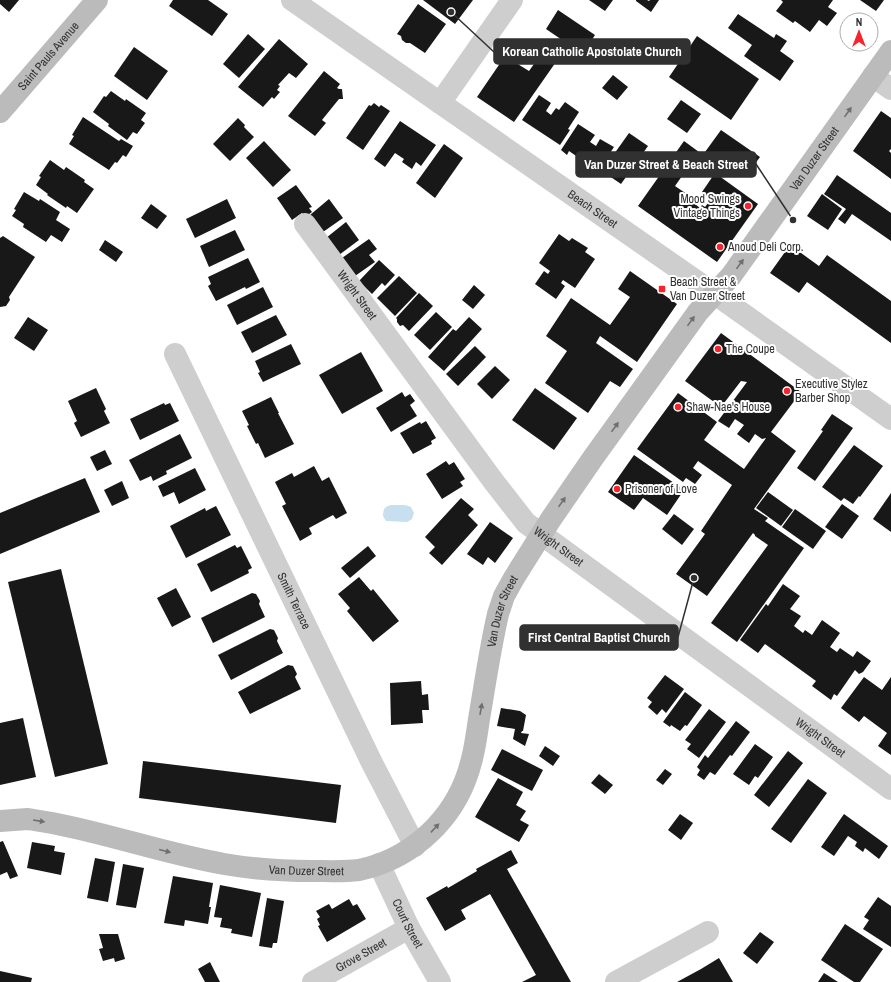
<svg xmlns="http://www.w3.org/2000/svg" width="891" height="982" viewBox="0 0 891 982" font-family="'Archivo Narrow',sans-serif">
<rect width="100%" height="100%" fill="#fff"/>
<path fill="#c8dff0" d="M391 505H405L411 507 414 513 412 519 407 522 386 521 383 516C383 509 385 506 391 505Z"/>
<g fill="#181818">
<polygon points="0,0 19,0 9,12 0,4"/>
<polygon points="173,0 208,0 228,14 212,36 169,6"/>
<polygon points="423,0 473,0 455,24"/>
<polygon points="589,0 613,0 605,11"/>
<polygon points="636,0 647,0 649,1 650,0 659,0 651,12 636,1"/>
<polygon points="781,0 833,0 828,7 837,13 827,26 819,20 810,32 795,21 793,23 776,11 783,2"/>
<polygon points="860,0 884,0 876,11"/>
<polygon points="418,4 446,24 425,53 410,43 406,43 402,40 401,36 397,34"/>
<polygon points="558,10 595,35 586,49 571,39 568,44 546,29"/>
<polygon points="738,14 774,38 776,34 787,41 780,51 794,61 780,81 744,56 752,45 728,28"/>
<polygon points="248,34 265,49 239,78 223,64"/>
<polygon points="697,36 759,79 731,120 669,77"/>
<polygon points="279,39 308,64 296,78 289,73 278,85 280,86 277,90 280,92 274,99 272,97 263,107 238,87"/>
<polygon points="551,40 565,49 514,122 477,97 505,56 529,71"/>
<polygon points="134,47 168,71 147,100 114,76"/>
<polygon points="324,71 340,84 337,88 339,89 342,89 343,99 339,99 322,120 326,123 315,136 288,116"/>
<polygon points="613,75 628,87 617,100 602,88"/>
<polygon points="111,91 125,101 126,99 146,113 141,120 145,123 137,134 133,132 127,140 108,126 109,124 93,112 104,96 106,97"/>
<polygon points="539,95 551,103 546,111 551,115 556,108 559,110 565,102 579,112 568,129 570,130 560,145 522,120"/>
<polygon points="681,100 701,114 687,133 667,119"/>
<polygon points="374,103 379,107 381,105 390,111 363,150 346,138 369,105 371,106"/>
<polygon points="881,111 891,118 891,149 889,151 891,153 891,179 853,151"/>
<polygon points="83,117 119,141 121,139 133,146 126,157 123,155 117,163 115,162 109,170 69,144 74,136 72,135"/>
<polygon points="238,118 245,125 244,127 254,137 230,161 213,144"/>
<polygon points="400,121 436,145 421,166 416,162 412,169 402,162 404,159 395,153 385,167 374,159"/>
<polygon points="578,124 595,135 590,142 596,146 600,139 614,147 596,174 590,170 592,167 569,151 567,155 561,150"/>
<polygon points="721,130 760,157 746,176 725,162 723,165 705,152"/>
<polygon points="629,133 648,146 621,184 602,171"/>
<polygon points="264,141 291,170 273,187 246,158"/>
<polygon points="684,141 699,152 675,186 697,201 695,204 700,208 702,205 705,207 711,199 702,192 715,173 758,204 717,262 638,206"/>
<polygon points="444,144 463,158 435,198 416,183"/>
<polygon points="50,160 64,170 66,167 85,180 84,182 94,189 77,213 67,206 66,208 47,195 48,194 36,185 41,177 39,176"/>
<polygon points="837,175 891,213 891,241 852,214 845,224 838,219 846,209 824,194"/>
<polygon points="296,185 312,207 309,208 312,212 305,217 302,213 292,220 277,198"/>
<polygon points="24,192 39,201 40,199 60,212 56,220 70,229 62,242 51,235 46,242 23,227 24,224 12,216 16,210 14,209"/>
<polygon points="822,194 842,209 828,230 807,216"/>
<polygon points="227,199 236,218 195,238 186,219"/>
<polygon points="329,199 343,218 323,232 310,215"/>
<polygon points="151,204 167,216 157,229 141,218"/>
<polygon points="346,222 359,240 339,255 326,238"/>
<polygon points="235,230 245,250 209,267 200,246"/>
<polygon points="559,234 569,241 572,238 588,248 585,252 595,259 575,288 563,280 561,283 565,286 556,299 535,284 544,271 548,274 550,271 539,263"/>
<polygon points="3,236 35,257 9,297 10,300 6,306 0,307 0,238"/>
<polygon points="369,239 377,249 369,255 375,262 355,276 342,258"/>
<polygon points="105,240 123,252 116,262 99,250"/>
<polygon points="790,245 819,266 827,255 891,301 891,343 807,282 799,293 770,273"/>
<polygon points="248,258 260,282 246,289 245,287 216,301 208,286 211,284 208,277"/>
<polygon points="379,260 395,275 385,286 382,283 372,294 359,281"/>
<polygon points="630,271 677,304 637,362 600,336 596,343 633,369 620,387 610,381 588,413 545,383 567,351 546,336 571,298 610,325 630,297 618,289"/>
<polygon points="399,276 417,293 395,316 377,298"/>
<polygon points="474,285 485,295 473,309 462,300"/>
<polygon points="263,287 273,307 237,325 227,305"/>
<polygon points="419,293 433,306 409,331 403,325 400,326 397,322 397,319 396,318"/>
<polygon points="436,312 452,327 430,350 414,335"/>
<polygon points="276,315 287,335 252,353 241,332"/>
<polygon points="28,317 48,330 34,351 14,338"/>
<polygon points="469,317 482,329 444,371 428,357 453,329 456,331"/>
<polygon points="721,333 801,392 771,432 796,451 754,509 768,518 765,521 804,548 737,642 711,623 768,545 755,536 755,535 753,533 707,596 676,574 705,534 701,531 732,485 698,461 693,468 702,475 695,484 686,478 683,482 637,449 678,393 717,422 704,440 744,469 766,438 762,439 755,434 749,443 737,434 744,425 735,419 729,428 718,421 747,382 741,381 721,407 685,381"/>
<polygon points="291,344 301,364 263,382 258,373 260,372 255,361"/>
<polygon points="475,346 486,357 458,386 446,374"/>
<polygon points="361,352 383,391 342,414 319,375"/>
<polygon points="495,366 510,380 492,399 477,384"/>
<polygon points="96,388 106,409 104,411 110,423 81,437 74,423 77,421 68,401"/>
<polygon points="535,388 577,418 554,450 512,420"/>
<polygon points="402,392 405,397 410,394 415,401 410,405 417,416 391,432 376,408"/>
<polygon points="271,397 279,413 278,413 294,444 265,458 258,443 256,444 247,426 249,425 242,411"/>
<polygon points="164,403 165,405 170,403 179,421 140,440 130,419"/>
<polygon points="832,414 853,428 815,481 797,468 823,431 821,430"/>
<polygon points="426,421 436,438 431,441 432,444 413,454 400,433 420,422 421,424"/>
<polygon points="180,434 192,458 166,471 167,474 153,481 151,476 140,481 129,460"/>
<polygon points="854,445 883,466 860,497 859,496 853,504 844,498 841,501 822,487"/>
<polygon points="105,450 112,464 97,471 90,457"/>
<polygon points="634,455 684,490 667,515 643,498 634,510 608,492"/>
<polygon points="446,461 449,465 454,462 465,479 460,482 463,486 442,499 426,474"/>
<polygon points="314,466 322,481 329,477 347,513 336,519 333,515 309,528 312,534 300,541 282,506 286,504 275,482 292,473 294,477"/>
<polygon points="195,468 206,490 179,504 174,492 163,497 158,486"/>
<polygon points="85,478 100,512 0,554 0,513"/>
<polygon points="122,481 129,498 112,506 104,490"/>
<polygon points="768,492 793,510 781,526 756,508"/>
<polygon points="891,493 891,532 873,519"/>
<polygon points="461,498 474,509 468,515 478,525 442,565 429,553 435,547 425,537"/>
<polygon points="842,504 859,516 842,539 825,527"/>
<polygon points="216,506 231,535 186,558 170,526 205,508 206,511"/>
<polygon points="795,509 826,531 813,549 782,527"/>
<polygon points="674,514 694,529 682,545 662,529"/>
<polygon points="490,522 513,538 495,563 488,557 483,565 467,554"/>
<polygon points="235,545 237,548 241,546 252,568 248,570 249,573 211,592 197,564"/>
<polygon points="368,546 376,556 350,578 341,568"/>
<polygon points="61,569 108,764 55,777 8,582"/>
<polygon points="359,577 371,591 373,589 399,621 373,642 347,611 350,608 338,594"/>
<polygon points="783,584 800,596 790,609 801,616 794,626 803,633 805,630 812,635 822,620 840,633 830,647 837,652 840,648 853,657 857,651 871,661 863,672 859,674 855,670 837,696 834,694 831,700 812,686 816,681 765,644 758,653 740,640 766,604 768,606"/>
<polygon points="176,588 191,617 172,627 157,598"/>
<polygon points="252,593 256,594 260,601 259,604 265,617 213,643 201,618"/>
<polygon points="270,629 274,630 278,638 277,641 283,653 231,680 218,655"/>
<polygon points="288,665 293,666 297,674 295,677 301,689 250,714 238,692"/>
<polygon points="665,675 684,689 666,713 662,709 657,715 648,707 652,702 647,698"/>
<polygon points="864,677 882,690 891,677 891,755 878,746 887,733 864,716 859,722 841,708"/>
<polygon points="421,681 422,695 428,694 429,710 422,710 423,723 391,725 390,683"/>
<polygon points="685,692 702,705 687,726 685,725 680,731 671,725 670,727 663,722"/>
<polygon points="501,708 520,711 526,715 523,731 522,731 521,733 529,734 525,746 513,739 515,729 497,726"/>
<polygon points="709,709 726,722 699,758 687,749 691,744 685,740"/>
<polygon points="23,718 36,777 0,785 0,723"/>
<polygon points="736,721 750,732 732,756 730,755 715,775 710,772 704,780 697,775 700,770 697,767 705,755 708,758"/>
<polygon points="755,744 773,757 758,778 755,776 749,785 733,774"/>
<polygon points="545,746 560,756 553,766 539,756"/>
<polygon points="502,749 543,770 532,791 491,770"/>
<polygon points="788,751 803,763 769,807 754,795"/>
<polygon points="143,761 341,785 336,823 139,798"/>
<polygon points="665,769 672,774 663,785 656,780"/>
<polygon points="599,774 613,785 605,794 591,783"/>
<polygon points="498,778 523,792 516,805 526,811 520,820 529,825 519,842 475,817"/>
<polygon points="808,779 827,793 791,843 771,829"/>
<polygon points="680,814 693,823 681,840 668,830"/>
<polygon points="844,814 888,846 879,859 865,848 863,852 855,846 857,842 848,836 834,856 821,847"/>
<polygon points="3,841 18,876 10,879 7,872 0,875 0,842"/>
<polygon points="32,842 55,846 54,851 65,853 61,875 27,868"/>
<polygon points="511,850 518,863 507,869 571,982 522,982 536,975 490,894 461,910 466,919 445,931 426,898 447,886 448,888 477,871 476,869"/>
<polygon points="95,858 115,862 108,902 87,898"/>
<polygon points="123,864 144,868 136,908 116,905"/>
<polygon points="173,876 213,883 209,907 211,907 208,924 185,920 184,926 164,923"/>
<polygon points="220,885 261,893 252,937 231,933 232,929 220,927 222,918 214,917"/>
<polygon points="878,897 891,906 891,947 863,929 869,920 864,917"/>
<polygon points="267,898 284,901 277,943 273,943 272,948 259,946"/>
<polygon points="349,899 353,906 357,904 366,919 327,942 318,926 320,925 317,919 320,917 316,911 329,904 332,909"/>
<polygon points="845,924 883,949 860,982 854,982 821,960"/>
<polygon points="760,932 774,942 757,964 743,953"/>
<polygon points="99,934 118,934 125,959 115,962 114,958 103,961 99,949 103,948"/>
<polygon points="719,958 733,982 677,982 701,969"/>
<polygon points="210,962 220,982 205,982 198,969"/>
<polygon points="0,971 32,978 31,982 0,982"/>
<polygon points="824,973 838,982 818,982"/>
</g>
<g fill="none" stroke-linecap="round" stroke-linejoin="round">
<g stroke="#cecece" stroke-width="22">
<path id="s1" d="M292 0 715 294 891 419"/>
<polyline points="873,76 891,89"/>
<polyline points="440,103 512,0"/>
<path id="s2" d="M305 224 494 482 526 523 891 789"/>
<path id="s3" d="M175 354 372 763 415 846"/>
<path id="s4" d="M379 864 409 928 440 982"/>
<path id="s5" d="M313 982 409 928"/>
<polyline points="616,982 708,932"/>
</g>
<g stroke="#bbb" stroke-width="22">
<path id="s6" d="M0 112 97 0"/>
<path id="s7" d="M0 821 28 819 52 823C110 834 166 854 224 864 253 869 282 871 312 871 327 871 343 872 359 870 407 860 447 826 465 781 473 761 476 740 479 719 485 684 490 649 498 614L504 596 514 578 551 519 593 458 698 312 731 276 891 51"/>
</g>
</g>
<defs><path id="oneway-solid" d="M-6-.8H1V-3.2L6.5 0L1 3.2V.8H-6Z"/></defs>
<g fill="#6f6f6f">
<use href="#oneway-solid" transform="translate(848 112) rotate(-55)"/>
<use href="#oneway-solid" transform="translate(740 264) rotate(-54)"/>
<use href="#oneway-solid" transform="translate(691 321) rotate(-54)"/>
<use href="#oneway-solid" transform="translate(615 427) rotate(-54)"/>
<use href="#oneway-solid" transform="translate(562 502) rotate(-55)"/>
<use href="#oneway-solid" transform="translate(481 709) rotate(-80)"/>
<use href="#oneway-solid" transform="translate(39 821) rotate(9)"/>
<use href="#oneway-solid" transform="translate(435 828) rotate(-47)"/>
<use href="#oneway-solid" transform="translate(165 851) rotate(14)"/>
</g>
<g fill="#f7232d" stroke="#fff" stroke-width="1.5">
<circle cx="748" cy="206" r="4"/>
<circle cx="720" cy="247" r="4"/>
<rect x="658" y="285" width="8" height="8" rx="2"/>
<circle cx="718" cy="349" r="4"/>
<circle cx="787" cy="391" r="4"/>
<circle cx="678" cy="407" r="4"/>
<circle cx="617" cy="489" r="4"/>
</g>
<g text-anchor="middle" stroke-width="4" stroke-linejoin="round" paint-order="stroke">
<g font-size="12" fill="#313131" stroke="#fff">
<text dy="4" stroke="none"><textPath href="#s6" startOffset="74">Saint Pauls Avenue</textPath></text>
<text dy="4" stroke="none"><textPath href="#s7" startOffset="1235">Van Duzer Street</textPath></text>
<text dy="4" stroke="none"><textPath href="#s1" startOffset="366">Beach Street</textPath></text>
<text dy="4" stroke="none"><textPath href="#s2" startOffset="88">Wright Street</textPath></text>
<text dy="4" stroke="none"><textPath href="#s2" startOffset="412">Wright Street</textPath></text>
<text dy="4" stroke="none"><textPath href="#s3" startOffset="274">Smith Terrace</textPath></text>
<text dy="4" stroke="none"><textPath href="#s7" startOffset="683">Van Duzer Street</textPath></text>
<text dy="4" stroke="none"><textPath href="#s2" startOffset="736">Wright Street</textPath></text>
<text dy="4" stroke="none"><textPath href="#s7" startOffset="312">Van Duzer Street</textPath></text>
<text dy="4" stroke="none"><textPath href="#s4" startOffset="66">Court Street</textPath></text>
<text dy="4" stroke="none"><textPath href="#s5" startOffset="55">Grove Street</textPath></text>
</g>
<g font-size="12" fill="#313131" stroke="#fff" text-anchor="start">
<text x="740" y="203" text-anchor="end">Mood Swings<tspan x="740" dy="14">Vintage Things</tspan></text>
<text x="728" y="251">Anoud Deli Corp.</text>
<text x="670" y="286">Beach Street &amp;<tspan x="670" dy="14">Van Duzer Street</tspan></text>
<text x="726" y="353">The Coupe</text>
<text x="795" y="388">Executive Stylez<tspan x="795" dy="14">Barber Shop</tspan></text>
<text x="686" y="411">Shaw-Nae's House</text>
<text x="625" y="493">Prisoner of Love</text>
</g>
</g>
<path fill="none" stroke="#313131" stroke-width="1.5" d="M451 12L494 52M793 220L756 164M694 578L678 637"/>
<g fill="#313131" stroke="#fff" stroke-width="1.5">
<circle cx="451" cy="12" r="4"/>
<circle cx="793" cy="220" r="4"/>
<circle cx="694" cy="578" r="4"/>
</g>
<g fill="#313131" stroke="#313131" stroke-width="1.5">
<rect x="494" y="39" width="196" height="25" rx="4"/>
<rect x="576" y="152" width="180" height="25" rx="4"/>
<rect x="520" y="625" width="158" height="25" rx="4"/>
</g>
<g font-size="13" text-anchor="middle" font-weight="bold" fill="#fff">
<text x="592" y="56">Korean Catholic Apostolate Church</text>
<text x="666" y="169">Van Duzer Street &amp; Beach Street</text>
<text x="599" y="642">First Central Baptist Church</text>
</g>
<g transform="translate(859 32)"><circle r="19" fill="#ffffff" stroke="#adadad"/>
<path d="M0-3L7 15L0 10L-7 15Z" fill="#f7232d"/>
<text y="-6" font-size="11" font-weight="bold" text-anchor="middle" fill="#313131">N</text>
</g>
</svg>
